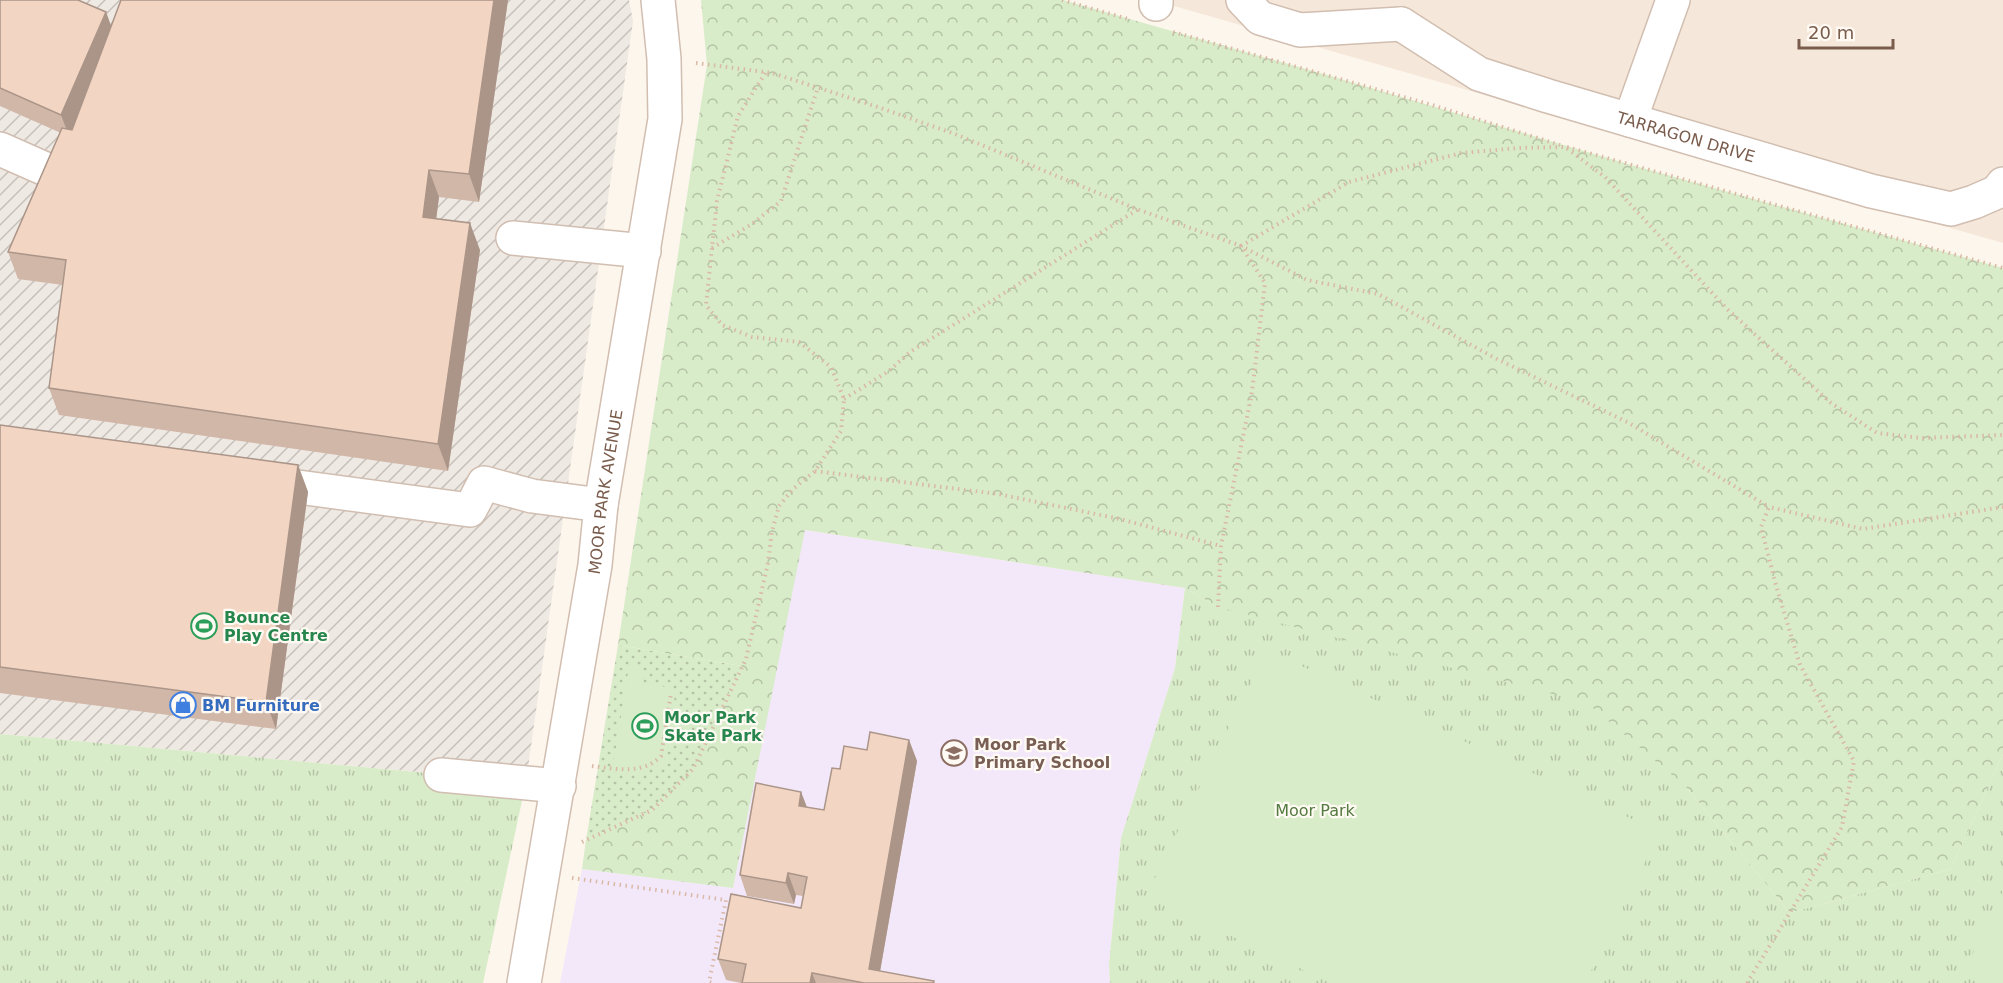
<svg xmlns="http://www.w3.org/2000/svg" width="2003" height="983" viewBox="0 0 2003 983" font-family="'DejaVu Sans',sans-serif">
<defs>
<pattern id="industrial-furrows" width="10" height="10" patternUnits="userSpaceOnUse" patternTransform="scale(1.5)"><rect width="10" height="10" fill="#efe9e4"/><path d="M-1 1l2-2M0 10L10 0M9 11l2-2" fill="none" stroke="#c7c0bb"/></pattern>
<pattern id="grass-dots" width="8" height="8" patternUnits="userSpaceOnUse" patternTransform="scale(1.5)"><rect width="8" height="8" fill="#d8ecc9"/><path d="M2 2h.1M6 6h.1" fill="none" stroke="#b4c2a5" stroke-width="1.8" stroke-linecap="round"/></pattern>
<pattern id="forest-crowns" width="20" height="18" patternUnits="userSpaceOnUse" patternTransform="scale(1.5)"><rect width="20" height="18" fill="#d8ecc9"/><path d="M2 6a3 3 0 1 1 6 0M12 15a3 3 0 1 1 6 0" fill="none" stroke="#b4c2a5"/></pattern>
<pattern id="park-tufts" width="24" height="20" patternUnits="userSpaceOnUse" patternTransform="scale(1.5)"><rect width="24" height="20" fill="#d8ecc9"/><path d="M3 7l-1-3M5 7V3M7 7l1-3M15 17l-1-3M17 17v-4M19 17l1-3" fill="none" stroke="#b4c2a5"/></pattern>
</defs>
<rect width="100%" height="100%" fill="#fdf6ec"/>
<polygon fill="#f5e8da" points="1153,0 2003,0 2003,243"/>
<polygon fill="url(#industrial-furrows)" points="0,0 629,0 633,21 526,782 0,734"/>
<polygon fill="#f3e8fa" points="804,530 1185,588 1175,668 1121,838 1109,964 1110,983 560,983 582,869 733,888"/>
<polygon fill="url(#grass-dots)" points="618,645 742,666 693,769 652,810 586,840"/>
<polygon fill="url(#forest-crowns)" points="701,0 1063,0 1334,77 1628,164 2003,268 2003,754 1951,869 1790,913 1685,786 1218,607 1185,588 805,530 733,888 582,869 586,840 652,810 692,769 742,666 618,645 707,65"/>
<g fill="url(#park-tufts)">
<polygon points="1185,588 1218,607 1587,703 1685,786 1790,913 1951,869 2003,754 2003,983 1110,983 1109,965 1121,838 1175,668"/>
<polygon points="0,734 526,782 483,983 0,983"/>
</g>
<g fill="#d8ecc9">
<polygon points="1267,650 1660,832 1585,983 1331,983 1146,896"/>
<polygon points="629,666 643,668 641,682 676,689 664,764 635,774 612,772"/>
<polygon points="2003,891 2003,983 1994,983 1965,969"/>
</g>
<g fill="none" stroke-linecap="round" stroke-linejoin="round">
<g stroke="#d1beb0" stroke-width="36">
<g id="minor">
<polyline points="1243,0 1260,18 1300,30 1401,24"/>
<polyline points="1156,4 1156,0"/>
<path id="s1" d="M1401 24 1479 74 1548 96 1871 191 1951 209 1974 202 1997 192 2003 184"/>
<polyline points="1630,120 1673,0"/>
<polyline points="0,149 43,168"/>
<polyline points="513,238 644,251"/>
<polyline points="261,482 470,510 484,483 532,496 601,505"/>
<polyline points="441,775 559,786"/>
<path id="s2" d="M524 983 595 565 601 505 665 119 664 59 658 0"/>
</g>
</g>
<g stroke="#d9b8a5" stroke-width="4" stroke-dasharray="1.5 4.5" stroke-linecap="butt">
<polyline points="1062,0 1128,19"/>
<polyline points="1173,32 1432,105 1560,145"/>
<polyline points="696,63 772,73 866,103 955,134 1137,209 1241,246 1307,280 1378,294 1495,358 1629,423 1769,507"/>
<polyline points="1567,147 2003,268"/>
<polyline points="712,248 752,224 781,201 818,87"/>
<polyline points="844,399 889,371 910,352 1137,210"/>
<polyline points="815,471 998,494 1120,519 1221,546"/>
<polyline points="1218,607 1221,546 1252,392 1265,283 1241,246 1349,182 1461,153 1519,148 1565,147 1605,177 1727,309 1831,403 1877,433 1921,438 2003,435"/>
<path d="M592 766C616 769 643 775 661 756L671 693"/>
<polyline points="582,842 652,810 693,769 746,659 768,563 772,531 779,506 793,489 815,471 841,431 844,399 831,367 799,342 752,337 722,325 706,305 717,201 738,116 766,72"/>
<polyline points="572,878 726,900 709,982 712,983"/>
<polyline points="1747,983 1842,827 1854,761 1800,665 1776,585 1761,527 1769,507 1863,529 2003,507"/>
</g>
<use href="#minor" stroke="#fff" stroke-width="33"/>
</g>
<g fill="#d1b7a8">
<polygon points="0,0 106,12 111,27 121,0 508,0 479,202 439,197 436,219 480,250 448,471 59,415 49,388 63,285 18,279 8,252 61,133 0,106"/>
<polygon points="0,425 298,465 308,492 276,729 0,693"/>
<polygon points="909,740 917,761 880,971 934,981 935,983 741,983 726,980 718,959 801,908 803,896 796,895 794,904 747,896 740,875 801,792 807,807 824,810 840,769 867,750"/>
</g>
<g fill="#aa9588">
<polygon points="494,0 508,0 479,202 469,174"/>
<polygon points="106,12 114,34 69,136 61,115"/>
<polygon points="429,170 439,197 433,244 423,217"/>
<polygon points="470,223 480,250 448,471 438,444"/>
<polygon points="298,465 308,492 276,729 266,702"/>
<polygon points="909,740 917,761 878,983 869,969"/>
<polygon points="801,792 809,813 799,806"/>
<polygon points="788,873 796,895 794,904 786,883"/>
<polygon points="812,973 816,983 810,983"/>
</g>
<g fill="#f3d5c3" stroke="#aa9588" stroke-width="1.5">
<polygon points="0,0 78,0 106,12 61,115 0,88"/>
<polygon points="121,0 494,0 469,174 429,170 423,217 470,223 438,444 49,388 66,260 8,252 62,128 72,130"/>
<polygon points="0,425 298,465 266,702 0,667"/>
<polygon points="870,732 909,740 869,969 934,981 933,983 864,983 812,973 810,983 742,983 746,964 718,959 731,894 801,908 807,877 788,873 786,883 740,875 756,783 801,792 799,806 824,810 832,768 840,769 844,746 867,750"/>
</g>
<defs>
<g id="stadium-ring" transform="scale(1.35)"><circle r="9.5" fill="#fffaf3" stroke="#2e9e5b" stroke-width="1.5"/><path d="M0-5a6.5 5 0 1 0 0 10a6.5 5 0 1 0 0-10ZM-3.5-1.8h7v3.6h-7Z" fill="#2e9e5b"/></g>
<g id="shop-ring" transform="scale(1.35)"><circle r="9.5" fill="#fffaf3" stroke="#3f7fe0" stroke-width="1.5"/><path d="M-5-2.5h2.3a2.7 3.5 0 0 1 5.4 0H5L5.5 6h-11ZM-1.5-2.5h3a1.5 2.3 0 0 0-3 0Z" fill="#3f7fe0"/></g>
<g id="school-ring" transform="scale(1.35)"><circle r="9.5" fill="#fffaf3" stroke="#8d6e63" stroke-width="1.5"/><path d="M0-5L7-2L0 1L-7-2ZM-4 1L0 2.5L4 1V4Q0 6-4 4Z" fill="#8d6e63"/></g>
</defs>
<g fill-rule="evenodd">
<use href="#stadium-ring" x="204" y="626"/>
<use href="#shop-ring" x="183" y="705"/>
<use href="#stadium-ring" x="645" y="726"/>
<use href="#school-ring" x="954" y="753"/>
</g>
<g text-anchor="middle" stroke-width="4.5" stroke-linejoin="round" paint-order="stroke">
<g font-size="16" fill="#7a5c4d" stroke="#fffaf3">
<text dy="6" stroke="none"><textPath href="#s1" startOffset="309">TARRAGON DRIVE</textPath></text>
<text dy="6" stroke="none"><textPath href="#s2" startOffset="498">MOOR PARK AVENUE</textPath></text>
</g>
<g font-size="16" font-weight="bold" fill="#27864d" stroke="#fffaf3" text-anchor="start">
<text x="224" y="623">Bounce<tspan x="224" dy="18">Play Centre</tspan></text>
<text x="664" y="723">Moor Park<tspan x="664" dy="18">Skate Park</tspan></text>
</g>
<g font-size="16" font-weight="bold" fill="#366cbe" stroke="#fffaf3" text-anchor="start">
<text x="202" y="711">BM Furniture</text>
</g>
<g font-size="16" font-weight="bold" fill="#785e54" stroke="#fffaf3" text-anchor="start">
<text x="974" y="750">Moor Park<tspan x="974" dy="18">Primary School</tspan></text>
</g>
<g font-size="16" fill="#537a41" stroke="#fffaf3">
<text x="1315" y="816">Moor Park</text>
</g>
</g>
<path d="M1799 39v9h94v-9" fill="none" stroke="#7a5c4d" stroke-width="3"/>
<text x="1808" y="39" font-size="18" fill="#7a5c4d" stroke="#fffaf3" stroke-width="4.5" paint-order="stroke">20 m</text>
</svg>
